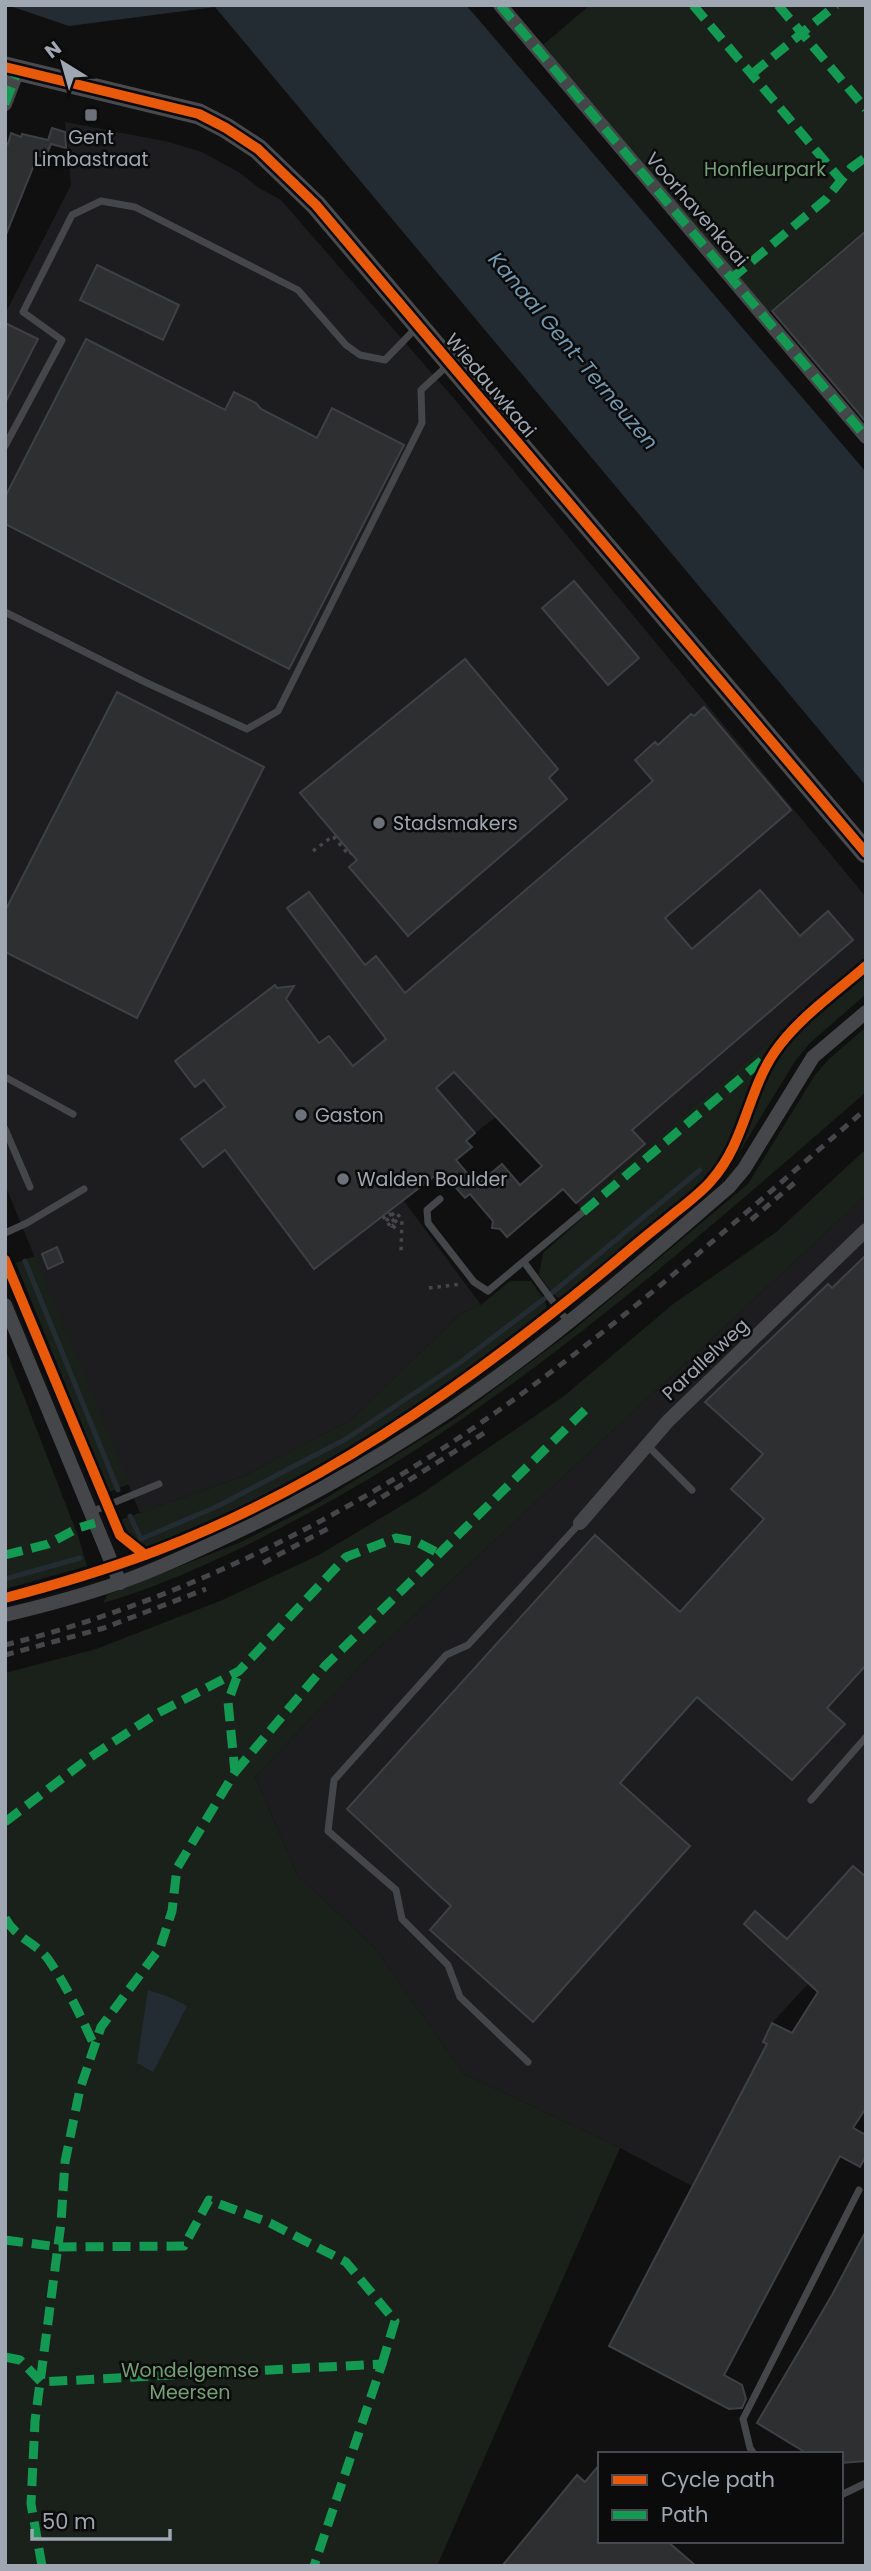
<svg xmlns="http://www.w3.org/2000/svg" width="871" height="2571" viewBox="0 0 871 2571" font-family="Poppins,sans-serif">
<rect width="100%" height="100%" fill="#101010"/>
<g fill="#1d1d1f">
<polygon points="65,122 169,142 202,152 240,173 259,188 281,200 456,401 866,897 866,957 579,1206 496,1117 466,1140 472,1147 404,1201 481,1305 460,1314 351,1420 244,1476 140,1513 5,1185 5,314 71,185"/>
<polygon points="866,1195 866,1921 772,2023 763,2041 767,2044 692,2186 620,2148 464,2074 374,1947 297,1875 255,1777 368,1658"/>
</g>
<g fill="#1a211a">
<polygon points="590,5 866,5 866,229 769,312 543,45"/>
<polygon points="866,957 866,960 792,1024 776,1041 766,1059 733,1141 705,1179 561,1300 552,1293 539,1275 543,1253 586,1215 579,1206"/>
<polygon points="866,972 866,994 810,1043 795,1061 732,1164 729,1163 747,1130 768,1073 778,1055 802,1027"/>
<path d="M866 1027V1092C692 1243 519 1398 316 1509 248 1546 177 1581 103 1603L107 1595 241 1542 318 1503 456 1418 571 1332 748 1184 815 1075 829 1059Z"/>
<polygon points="866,1149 866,1195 368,1658 255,1777 297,1875 374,1947 464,2074 620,2148 437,2566 5,2566 5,1673 96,1649 220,1601 319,1555 421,1494 564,1396 672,1305 775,1233"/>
<polygon points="35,1256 129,1484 109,1492 16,1263"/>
<path d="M510 1281H531L544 1299 548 1311C477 1365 405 1417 327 1462 270 1495 209 1521 148 1547 135 1540 127 1533 120 1520L244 1476 351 1420 460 1314 481 1305Z"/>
<polygon points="5,1348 78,1536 87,1566 5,1589"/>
</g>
<g fill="#232c32">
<polygon points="7,5 466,5 866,472 866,786 215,7 69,26"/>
<polygon points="148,1990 169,1997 187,2006 153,2072 137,2063"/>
</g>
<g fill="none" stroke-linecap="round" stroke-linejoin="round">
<g stroke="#232c32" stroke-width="5">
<polyline points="25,1261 118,1490"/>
<polyline points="130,1516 141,1539 218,1506 346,1439 458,1364 552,1293 700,1170"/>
<polyline points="5,1579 80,1558"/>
</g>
</g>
<g fill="#2e2f31" stroke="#3e4044" stroke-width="2" fill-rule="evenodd">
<polygon points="52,128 65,132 66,148 51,144 45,158 38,155 5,237 5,143 8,144 11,133 21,137 22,134 48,140"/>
<polygon points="866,231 866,422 772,311"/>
<polygon points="97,265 179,305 163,340 80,300"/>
<polygon points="5,323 38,339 5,403"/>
<polygon points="86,339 225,410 234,392 256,403 261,409 317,438 332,408 404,445 289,669 5,524 5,497"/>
<polygon points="574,581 639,658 608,685 542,608"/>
<polygon points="465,659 558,769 549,778 567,799 408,936 349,867 357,860 300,793"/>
<polygon points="117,692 264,767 137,1018 5,952 5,911"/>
<path d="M704 707 791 810 665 918 692 949 760 890 800 936 828 911 853 940 632 1130 645 1144 576 1203 563 1189 507 1237 500 1229 492 1228 493 1221 470 1194 465 1198 441 1171 314 1269 225 1150 203 1167 181 1139 225 1107 204 1080 195 1087 175 1061 275 985 277 988 294 986 286 999 319 1043 329 1036 353 1066 386 1039 287 908 309 892 365 965 376 956 405 993 653 781 635 760 655 742 658 745 691 714 694 716ZM454 1072 542 1166 520 1185 502 1164 477 1185 456 1160 472 1147 466 1141 475 1133 436 1088Z"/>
<polygon points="57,1247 63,1262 48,1269 42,1254"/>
<polygon points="866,1255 866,1665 827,1708 845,1724 792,1780 697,1697 620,1783 690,1846 533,2022 430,1930 451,1906 347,1809 595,1535 680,1612 764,1519 731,1489 763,1454 705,1402 828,1284 832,1288"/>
<polygon points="853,1866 866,1877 866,2108 853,2128 866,2135 866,2156 860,2167 840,2156 724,2375 742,2385 746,2399 742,2408 729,2409 609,2346 767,2044 763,2042 772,2023 792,2033 818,1992 744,1924 755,1911 787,1939"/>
<polygon points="866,2231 866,2461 841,2463 841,2454 808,2454 757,2423 832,2295"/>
<polygon points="600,2464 600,2541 667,2541 696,2566 502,2566 577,2475 585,2482"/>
</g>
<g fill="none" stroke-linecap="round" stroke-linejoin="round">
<g stroke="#45474b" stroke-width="3.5" stroke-dasharray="3.5 5" stroke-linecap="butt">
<polyline points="313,851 333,836 349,855 351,853"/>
<polyline points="383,1216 392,1229 398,1224 390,1214 386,1218 392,1226 396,1224 390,1216 396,1212 402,1220 401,1251"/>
<polyline points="429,1288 461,1284"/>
</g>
<g stroke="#444649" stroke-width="7">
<polyline points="5,446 62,340 23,312 72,215 101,201 135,207 298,290 346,345 360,355 385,360 417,327"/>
<polyline points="5,612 145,682 247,729 278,711 422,423 421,390 447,366"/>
<polyline points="5,1077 73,1114"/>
<polyline points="5,1129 30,1187"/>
<polyline points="440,1199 427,1210 428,1223 474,1282 488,1291 583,1212"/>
<polyline points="5,1233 27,1223 84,1189"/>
<polyline points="524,1262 568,1322"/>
<polyline points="648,1446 692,1490"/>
<polyline points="91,1512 159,1484"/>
<polyline points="811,1800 866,1737"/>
<polyline points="528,2062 460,1997 448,1965 402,1919 396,1890 328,1831 334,1780 446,1655 468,1645 580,1523"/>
<polyline points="754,2454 750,2448 743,2419 859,2190"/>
<polyline points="841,2495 866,2483"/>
</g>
<g stroke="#444649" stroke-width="14">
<polyline points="500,5 866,437"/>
<polyline points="5,104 18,70"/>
<polyline points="5,1305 120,1583"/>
<polyline points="580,1523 668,1421 866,1230"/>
<path d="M5 1615C43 1606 81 1596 118 1583 151 1572 183 1557 215 1542 322 1493 422 1433 516 1363 590 1308 659 1247 729 1187L744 1169 813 1057 866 1012"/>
</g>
<polyline stroke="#484a4d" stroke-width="21" points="5,67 199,114 226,128 258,149 316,205 866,853"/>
<g stroke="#45464a" stroke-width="5" stroke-dasharray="9 7" stroke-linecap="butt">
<polyline points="751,1220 799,1179"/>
<polyline points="368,1506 489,1430"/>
<polyline points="263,1563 331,1527"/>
<path d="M5 1645C192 1598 365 1508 520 1395 641 1307 753 1206 866 1109"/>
<polyline points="5,1655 104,1628 206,1589"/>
</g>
<g stroke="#139951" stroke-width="9" stroke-dasharray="18 9" stroke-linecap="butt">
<polyline points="500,5 866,437"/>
<polyline points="693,5 841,180"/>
<polyline points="778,5 866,109"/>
<polyline points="752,74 836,5"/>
<polyline points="5,104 18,70"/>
<polyline points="731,279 826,199 851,168 866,157"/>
<polyline points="583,1212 767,1056"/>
<polyline points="5,1555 48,1544 78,1528 95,1523"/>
<polyline points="235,1772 325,1666 589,1406"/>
<polyline points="5,1822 89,1758 156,1714 239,1671 346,1557 396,1538 417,1542 438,1553"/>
<path d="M5 1918C17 1939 35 1942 48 1959 67 1986 81 2017 95 2047"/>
<polyline points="5,2240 58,2247 184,2246 209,2200 270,2223 346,2262 395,2321 382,2364"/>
<polyline points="5,2357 20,2360 41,2382 382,2364 314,2566"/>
<polyline points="42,2566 31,2504 35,2421 61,2223 65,2162 80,2089 101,2027 160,1948 172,1911 177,1868 235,1772 228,1702 239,1671"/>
</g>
<g stroke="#0b0b0c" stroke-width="15">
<g id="cycleway">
<polyline points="5,67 199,114 226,128 258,149 316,205 866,853"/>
<polyline points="5,1260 120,1535 145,1555"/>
<path d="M5 1598C55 1585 105 1570 153 1552 315 1491 460 1389 592 1281 617 1261 640 1240 665 1221 680 1208 698 1196 711 1181 745 1143 747 1093 774 1053 797 1019 835 993 866 966"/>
</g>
</g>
<use href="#cycleway" stroke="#e8590c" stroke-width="10"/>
</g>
<g fill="#6d727a" stroke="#0b0b0c" stroke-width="2.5">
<rect x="84" y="108" width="14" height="14" rx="3.5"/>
<circle cx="379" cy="823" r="7"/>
<circle cx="301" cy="1115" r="7"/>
<circle cx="343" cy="1179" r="7"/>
</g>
<g text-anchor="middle" stroke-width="5" stroke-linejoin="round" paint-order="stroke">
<g font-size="19" fill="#9fa7b3" stroke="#0b0b0c" text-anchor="start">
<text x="91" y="144" text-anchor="middle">Gent<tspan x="91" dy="22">Limbastraat</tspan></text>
<text x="393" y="830">Stadsmakers</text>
<text x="315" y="1122">Gaston</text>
<text x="357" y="1186">Walden Boulder</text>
</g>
<g font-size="19" fill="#75a075" stroke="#0b0b0c">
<text x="765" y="176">Honfleurpark</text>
<text x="190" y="2377">Wondelgemse<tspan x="190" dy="22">Meersen</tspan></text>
</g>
<g font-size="19" fill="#9fa7b3" stroke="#0b0b0c">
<text transform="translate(697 209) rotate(49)" y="7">Voorhavenkaai</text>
<text transform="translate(491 385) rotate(50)" y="7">Wiedauwkaai</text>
<text transform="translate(705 1359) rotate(-43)" y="7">Parallelweg</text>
</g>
<g font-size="21" font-style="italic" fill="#7398b2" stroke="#0b0b0c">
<text transform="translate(573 351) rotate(50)" y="7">Kanaal Gent-Terneuzen</text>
</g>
</g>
<rect width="871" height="2571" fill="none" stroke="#9fa7b3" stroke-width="14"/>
<rect x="598" y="2452" width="245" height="91" fill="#0b0b0c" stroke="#46494f" stroke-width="2"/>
<rect x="612" y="2475" width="35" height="10" fill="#e8590c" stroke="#46494f" stroke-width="2"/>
<text x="661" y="2487" font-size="21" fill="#9fa7b3">Cycle path</text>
<rect x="612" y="2510" width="35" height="10" fill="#139951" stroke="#46494f" stroke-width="2"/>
<text x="661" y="2522" font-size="21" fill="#9fa7b3">Path</text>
<g transform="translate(63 63) rotate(323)" stroke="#0b0b0c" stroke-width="5" paint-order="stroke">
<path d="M0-5L12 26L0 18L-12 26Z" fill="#9fa7b3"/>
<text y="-10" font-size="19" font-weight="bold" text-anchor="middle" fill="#9fa7b3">N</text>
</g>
<path d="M32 2529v10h138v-10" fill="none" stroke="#9fa7b3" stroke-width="3.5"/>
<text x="42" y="2529" font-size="21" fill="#9fa7b3" stroke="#0b0b0c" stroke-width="5" paint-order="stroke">50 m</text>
</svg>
